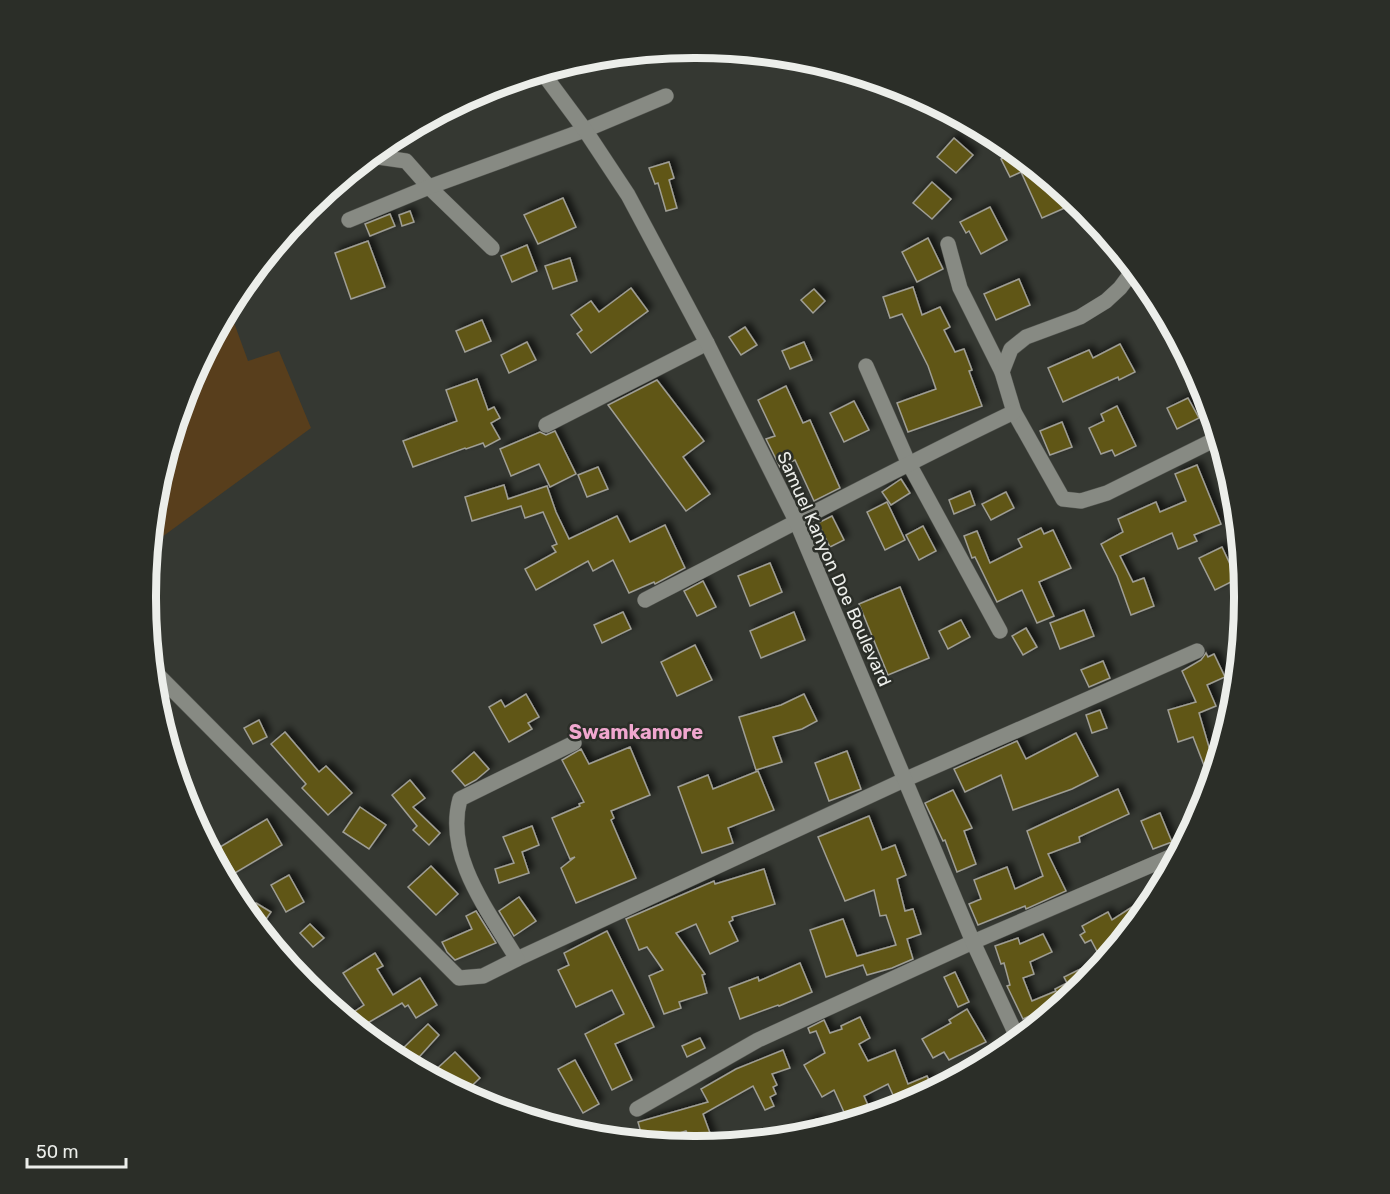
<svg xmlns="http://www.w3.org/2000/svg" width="1390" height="1194" viewBox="0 0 1390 1194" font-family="Rubik,sans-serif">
<defs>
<filter id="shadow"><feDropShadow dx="4.5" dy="-4.5" stdDeviation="3" flood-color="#0009"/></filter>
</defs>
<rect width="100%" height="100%" fill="#353832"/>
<polygon fill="#583e1c" points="229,309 248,361 279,351 311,428 151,545 157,490 188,387"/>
<g fill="#615717" stroke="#9f9e95" stroke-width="1.5" filter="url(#shadow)">
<polygon points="954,138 973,155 956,173 937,157"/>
<polygon points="1011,149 1020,157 1076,203 1042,218 1021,172 1010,177 1001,159 1013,153"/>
<polygon points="669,162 674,178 669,180 677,208 666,211 658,183 655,184 649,168"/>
<polygon points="932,182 951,199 932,219 913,203"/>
<polygon points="563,198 576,227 538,244 524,215"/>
<polygon points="990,207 1007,240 981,254 969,231 966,233 960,222"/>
<polygon points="410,211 414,222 402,226 399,215"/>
<polygon points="390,214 395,226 370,236 365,224"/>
<polygon points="928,238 943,269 917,282 902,252"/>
<polygon points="368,241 385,287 351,299 335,253"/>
<polygon points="527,245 537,271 512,282 501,256"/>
<polygon points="570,258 577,281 553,289 545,266"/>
<polygon points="1019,279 1030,305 996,320 984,294"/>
<polygon points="913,287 922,315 940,307 950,327 944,330 955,352 964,349 972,370 969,371 982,406 908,432 897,403 936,389 928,366 902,314 890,318 883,297"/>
<polygon points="631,288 648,311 591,353 577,334 582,330 571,315 591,301 599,312"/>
<polygon points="814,289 825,301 813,313 801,300"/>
<polygon points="482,320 491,341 465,352 456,331"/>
<polygon points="745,327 757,345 741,355 729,337"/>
<polygon points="527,342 536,360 509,373 501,355"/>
<polygon points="804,342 812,360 790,369 782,351"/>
<polygon points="1120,344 1135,372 1119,380 1118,377 1063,402 1048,368 1089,350 1093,358"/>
<polygon points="477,379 488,410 494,407 500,418 491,423 500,439 485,447 483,443 466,449 465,448 413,467 403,441 457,421 446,390"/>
<polygon points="657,380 704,441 683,457 710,494 686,511 608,405"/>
<polygon points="786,386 803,423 810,420 840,488 814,501 795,460 780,467 766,439 775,436 758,400"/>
<polygon points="1188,398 1199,418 1177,429 1167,408"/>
<polygon points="854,401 869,430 844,442 830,413"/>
<polygon points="1117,406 1136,446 1115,456 1112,450 1101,454 1089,428 1104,421 1101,414"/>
<polygon points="1062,422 1072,447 1050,455 1040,431"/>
<polygon points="555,431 576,474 550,487 539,464 511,476 500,449 540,432 546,435"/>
<polygon points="1197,465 1221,524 1194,535 1197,541 1178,549 1172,533 1120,556 1133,582 1144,578 1154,606 1131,615 1117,576 1101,544 1123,532 1118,519 1156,502 1160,512 1186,501 1175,474"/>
<polygon points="598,467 608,489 587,497 578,475"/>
<polygon points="901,479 910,493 891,505 882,492"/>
<polygon points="504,485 508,499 547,486 556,512 569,539 617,516 630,542 665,525 685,568 655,584 654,582 629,593 613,560 593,571 588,561 536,590 525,569 556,552 552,546 557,544 543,512 525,518 521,506 472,521 465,497"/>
<polygon points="970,491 975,505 954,514 949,500"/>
<polygon points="1006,492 1014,508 991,520 982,504"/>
<polygon points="887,502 905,540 885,550 867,512"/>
<polygon points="832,516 844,540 830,547 818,523"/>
<polygon points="923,526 936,551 919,560 906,535"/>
<polygon points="1041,528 1044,534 1053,530 1071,568 1039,582 1054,616 1037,623 1022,590 997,602 975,557 972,558 964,536 977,531 990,563 1022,547 1018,539"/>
<polygon points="1222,547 1237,579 1215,590 1199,558"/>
<polygon points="770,563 782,592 750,606 738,576"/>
<polygon points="703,581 716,607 697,616 684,591"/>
<polygon points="900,587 929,658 888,675 859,604"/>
<polygon points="1084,610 1094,636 1060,649 1050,623"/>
<polygon points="623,612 631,629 602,643 594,625"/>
<polygon points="794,612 805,640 761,658 750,631"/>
<polygon points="961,620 970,637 948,649 939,631"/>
<polygon points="1026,628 1037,647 1023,655 1012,636"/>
<polygon points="695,645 712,680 677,696 661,662"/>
<polygon points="1206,653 1208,657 1214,654 1225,677 1207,685 1216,706 1199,713 1209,747 1216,745 1219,752 1215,765 1205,768 1193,737 1178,742 1168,710 1196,702 1182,671 1201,660"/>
<polygon points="1103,661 1110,678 1089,687 1081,670"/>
<polygon points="526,694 539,717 528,723 532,729 509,742 489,707 501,700 505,707"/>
<polygon points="804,694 817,721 802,729 773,737 782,762 756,770 739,717 781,705"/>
<polygon points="1100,710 1107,728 1092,733 1086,715"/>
<polygon points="259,720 267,737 253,744 244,728"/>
<polygon points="285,732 319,772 326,766 352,793 328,815 302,788 306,784 271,744"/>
<polygon points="1076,733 1098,776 1072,789 1013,810 1001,775 965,792 954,769 1017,741 1026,759"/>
<polygon points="630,747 650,795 611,811 614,818 611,820 636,878 576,903 561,868 575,857 570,859 552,818 580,806 579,804 584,802 562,760 581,749 589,764"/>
<polygon points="847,751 861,789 829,801 815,763"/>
<polygon points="474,752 489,769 476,780 465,786 452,771"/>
<polygon points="758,771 774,810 728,828 733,843 702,853 678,787 708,775 713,789"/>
<polygon points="410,780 425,798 413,807 440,833 429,845 413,830 417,826 392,795"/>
<polygon points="1118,789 1129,814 1079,837 1080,842 1048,854 1066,891 1026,909 1025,906 978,925 969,904 981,899 974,880 1007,867 1015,889 1043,876 1027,831"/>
<polygon points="953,790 972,828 964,831 976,864 957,872 945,840 943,841 925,803"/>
<polygon points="360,807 386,825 369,849 343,832"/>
<polygon points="1160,813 1172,842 1153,849 1141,821"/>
<polygon points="869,816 882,850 895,845 906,875 897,879 905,911 913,909 921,934 907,939 913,959 892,968 867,975 863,965 826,977 810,930 843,919 857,956 896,945 886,915 880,916 874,890 845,901 818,837"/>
<polygon points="267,819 282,845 235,873 220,847"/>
<polygon points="532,826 539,845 522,852 529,873 499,883 495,869 514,863 503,837"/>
<polygon points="431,866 458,894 436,915 408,887"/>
<polygon points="764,869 775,904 732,917 733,920 729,922 738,941 710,954 696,924 676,933 705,974 702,975 707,993 679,1002 681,1008 664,1014 649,976 663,970 647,947 639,950 626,919 714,881 715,884"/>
<polygon points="289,875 304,902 286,912 271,885"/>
<polygon points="1157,891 1151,902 1083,985 1038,1022 1034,1014 1023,1019 1007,986 1010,985 1004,963 1001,964 995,946 1018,938 1020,944 1043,934 1052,952 1030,962 1034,974 1023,978 1032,1001 1056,991 1055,989 1067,983 1064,977 1101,959 1091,940 1085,943 1080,935 1085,932 1082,926 1108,912 1112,920"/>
<polygon points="519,897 536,921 514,936 499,911"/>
<polygon points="256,903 271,912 260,928 249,915"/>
<polygon points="476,911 496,943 455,960 447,952 442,942 472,929 466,916"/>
<polygon points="310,924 324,938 313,947 300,933"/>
<polygon points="607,931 654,1027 615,1044 632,1080 612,1090 585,1034 624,1014 612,990 576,1007 558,970 569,965 564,953"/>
<polygon points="375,953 383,966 377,969 393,995 420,978 437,1005 416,1018 408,1005 405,1007 402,1003 359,1028 346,1017 364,1005 343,973"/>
<polygon points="800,963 812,992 779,1006 778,1005 740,1019 729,988 758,977 759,981"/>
<polygon points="955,972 969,1002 958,1007 944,977"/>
<polygon points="967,1009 986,1042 949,1060 944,1052 933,1058 922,1039 951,1023 949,1020"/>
<polygon points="860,1017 870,1038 859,1044 868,1061 895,1050 908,1084 927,1076 933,1089 898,1106 888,1084 864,1096 871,1112 848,1121 834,1090 822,1097 804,1065 825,1053 816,1031 810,1033 808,1028 824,1020 830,1033 842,1029 841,1026"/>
<polygon points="428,1024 439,1035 421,1055 411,1065 395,1056"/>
<polygon points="700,1038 705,1048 687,1057 682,1046"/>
<polygon points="783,1050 790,1068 772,1074 777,1085 773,1087 776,1094 770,1097 774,1106 765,1110 753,1086 703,1114 714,1144 694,1146 686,1131 670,1136 669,1133 643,1140 638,1122 708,1102 701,1089 736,1069"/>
<polygon points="455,1052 480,1078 464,1093 430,1075"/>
<polygon points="575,1060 599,1104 583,1113 558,1069"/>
<polygon points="817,1119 822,1130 802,1136 783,1137 782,1134"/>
</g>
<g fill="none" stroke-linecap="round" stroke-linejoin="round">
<g stroke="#535550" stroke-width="16">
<g id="minor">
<polyline points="371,156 406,161 429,187 492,248"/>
<polyline points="349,220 429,187 585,130 666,96"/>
<polyline points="948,244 960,288 1002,372"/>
<polyline points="1130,266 1129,276 1120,288 1106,301 1080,317 1026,337 1011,349 1002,372 1014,412 1063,499 1081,501 1107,493 1218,438"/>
<polyline points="866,366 908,462 1000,631"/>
<polyline points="546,425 707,343"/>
<path d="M645 600C769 537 890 471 1014 412"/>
<polyline points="153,670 459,978 483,976 517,959 904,780 1197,651"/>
<path d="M517 959C489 912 444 856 460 799L574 743"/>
<polyline points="637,1109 758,1040 973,942 1177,854"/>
</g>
</g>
<g stroke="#535550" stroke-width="16">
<polyline id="tertiary" points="542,72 585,130 628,195 707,343 797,523 973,942 1018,1039"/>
</g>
<use href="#minor" stroke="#878a83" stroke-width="15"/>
<use href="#tertiary" stroke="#878a83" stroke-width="15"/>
</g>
<g text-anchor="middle" stroke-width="5" stroke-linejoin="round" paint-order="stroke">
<g font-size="18" fill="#eceeea" stroke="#2b2e28">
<text transform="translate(834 569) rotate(66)" y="6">Samuel Kanyon Doe Boulevard</text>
</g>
<g font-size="20" font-weight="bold" fill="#f0a7cf" stroke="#2b2e28">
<text x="636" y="739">Swamkamore</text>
</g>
</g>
<path d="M0 0H1390V1194H0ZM694 58H696A538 538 0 0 1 1234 596V598A538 538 0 0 1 696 1136H694A538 538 0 0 1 156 598V596A538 538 0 0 1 694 58Z" fill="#2b2e28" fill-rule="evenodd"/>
<path fill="none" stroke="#eceeea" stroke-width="8" d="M694 58H696A538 538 0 0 1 1234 596V598A538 538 0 0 1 696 1136H694A538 538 0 0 1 156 598V596A538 538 0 0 1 694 58Z"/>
<path d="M27 1158v9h99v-9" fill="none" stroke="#eceeea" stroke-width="3"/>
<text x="36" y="1158" font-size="18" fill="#eceeea" stroke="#2b2e28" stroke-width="4.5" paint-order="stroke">50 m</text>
</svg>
